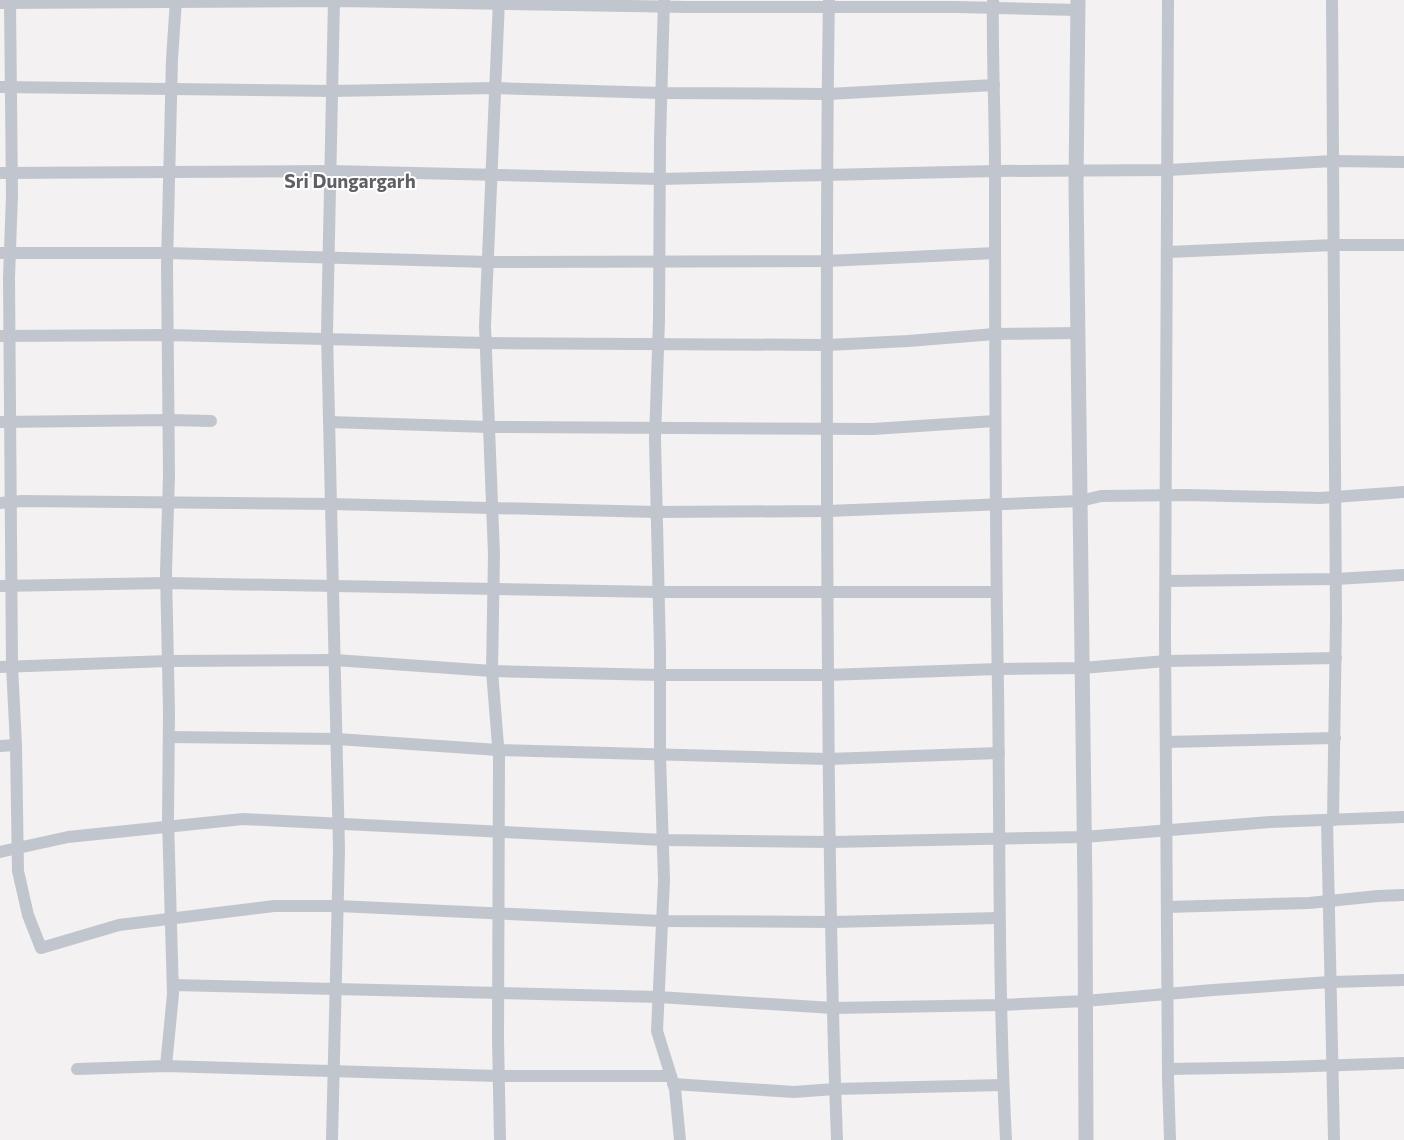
<svg xmlns="http://www.w3.org/2000/svg" width="1404" height="1140" viewBox="0 0 1404 1140" font-family="Commissioner,sans-serif">
<rect width="100%" height="100%" fill="#f3f1f1"/>
<g fill="none" stroke-linecap="round" stroke-linejoin="round">
<g stroke="#c1c6ce" stroke-width="12">
<polyline points="10,0 12,195 9,278 12,666 16,745 18,871 28,915 41,948 119,925 274,906 338,906 662,921 832,922 999,918"/>
<polyline points="499,0 485,326 494,554 492,671 499,758 498,1039 500,1140"/>
<polyline points="664,0 660,140 659,319 655,439 660,651 660,755 664,880 657,1031 675,1089 680,1140"/>
<path d="M829 0C826 166 827 332 827 498 828 712 829 926 837 1140"/>
<path d="M993 0C992 55 995 111 995 166 995 340 995 514 998 688 1000 838 998 989 1006 1140"/>
<polyline points="1168,0 1165,633 1168,1078 1170,1140"/>
<polyline points="1332,0 1336,620 1333,820"/>
<polyline points="0,3 341,1 687,7 957,7 1078,10"/>
<polyline points="0,87 332,91 495,88 661,93 828,94 994,85"/>
<polyline points="0,173 331,171 660,179 995,171 1168,170 1333,161 1404,162"/>
<polyline points="1168,252 1334,245 1404,245"/>
<polyline points="0,253 167,253 488,262 827,261 995,253"/>
<polyline points="0,336 169,335 486,343 827,345 908,341 995,334 1078,333"/>
<polyline points="0,422 169,420 211,421"/>
<polyline points="329,422 489,427 873,429 995,421"/>
<polyline points="0,503 22,501 331,504 656,512 827,511 1080,501 1101,496 1187,495 1320,498 1404,492"/>
<polyline points="1166,581 1336,579 1404,575"/>
<polyline points="0,586 166,583 658,592 996,592"/>
<polyline points="0,667 168,661 335,660 492,671 660,675 827,675 998,669 1082,668 1166,661 1336,658"/>
<polyline points="169,737 337,739 498,750 828,759 999,753"/>
<polyline points="1166,742 1335,738"/>
<polyline points="0,746 16,745"/>
<polyline points="1327,820 1334,1140"/>
<polyline points="0,852 68,837 243,819 663,840 830,842 1084,837 1270,822 1404,817"/>
<polyline points="1167,907 1309,903 1378,896 1404,895"/>
<polyline points="173,985 658,997 833,1008 1001,1005 1085,1001 1213,990 1330,982 1404,980"/>
<polyline points="166,1066 173,994 168,820 169,712 166,572 169,475 167,264 172,59 176,0"/>
<polyline points="77,1069 166,1066 498,1076 671,1076"/>
<polyline points="1168,1069 1284,1067 1404,1063"/>
<polyline points="673,1084 794,1092 835,1089 1003,1085"/>
<polyline points="332,1140 339,850 327,332 334,0"/>
</g>
<polyline stroke="#c1c6ce" stroke-width="15" points="1078,0 1076,185 1085,891 1086,1140"/>
</g>
<g text-anchor="middle" stroke-width="4" stroke-linejoin="round" paint-order="stroke">
<g font-size="19" font-weight="bold" fill="#5e6065" stroke="#fff">
<text x="350" y="188">Sri Dungargarh</text>
</g>
</g>
</svg>
